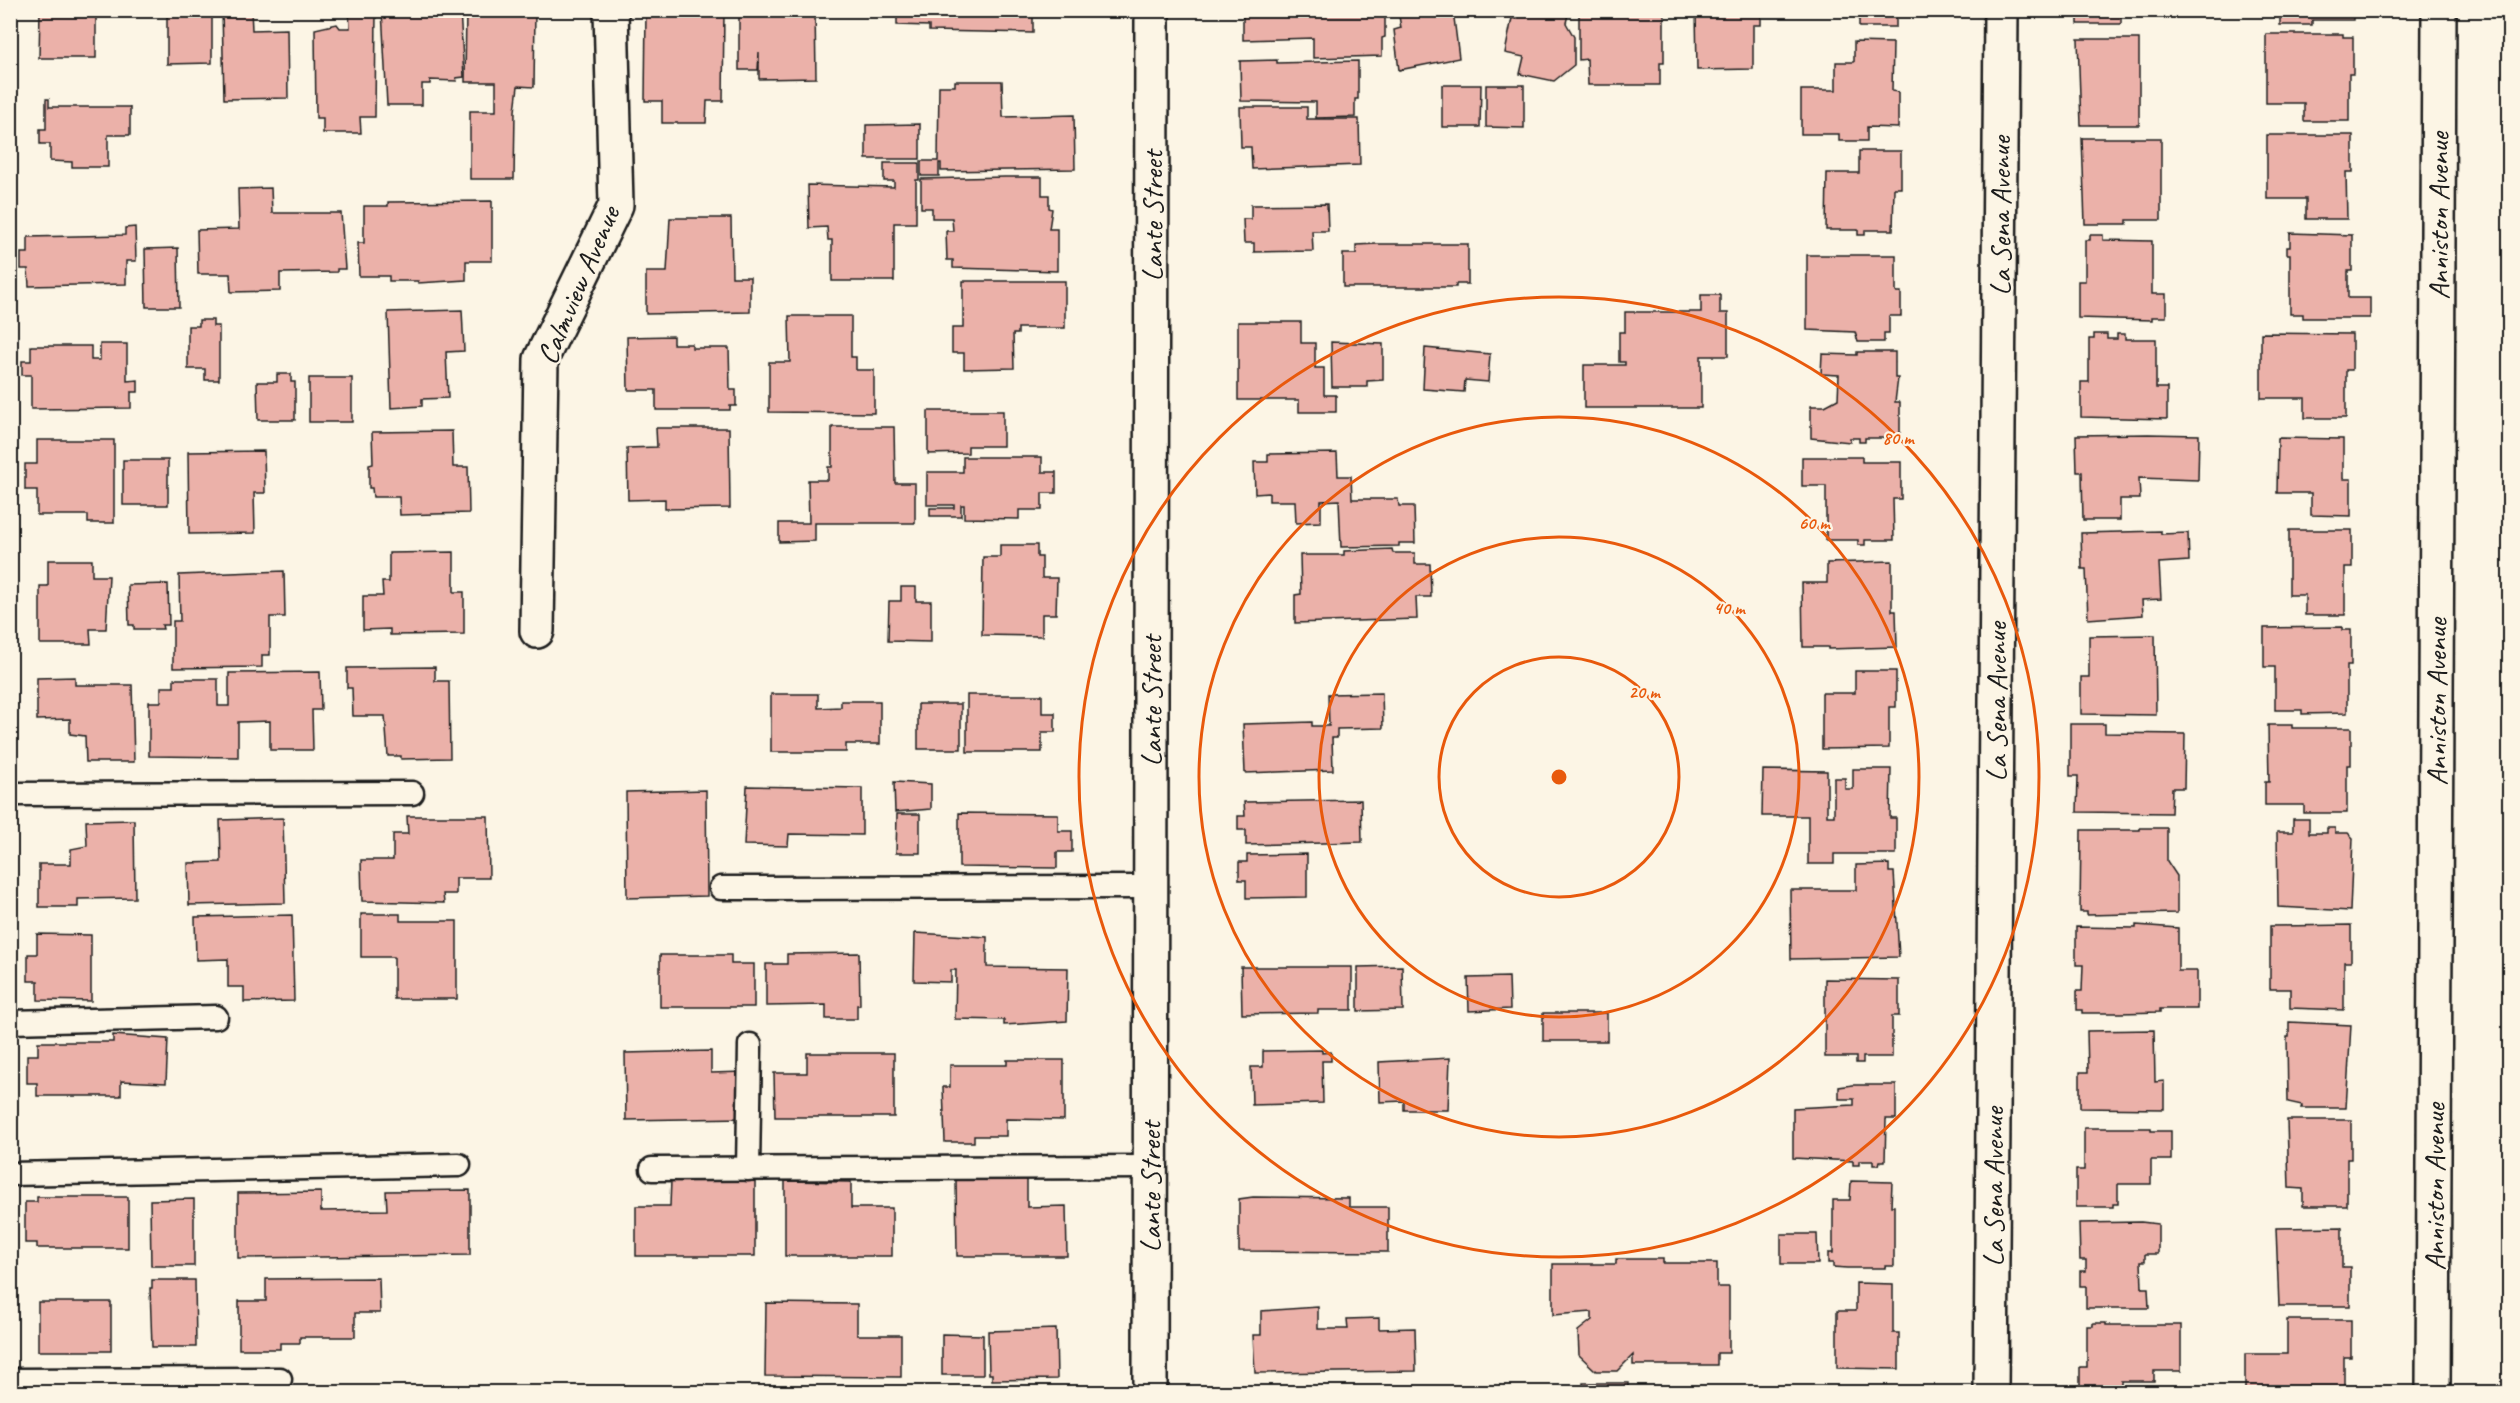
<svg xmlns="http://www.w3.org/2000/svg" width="2520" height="1403" viewBox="0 0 2520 1403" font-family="Caveat,sans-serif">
<rect width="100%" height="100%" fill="#fcf5e5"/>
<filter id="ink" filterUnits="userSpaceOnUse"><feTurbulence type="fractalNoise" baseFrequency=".0167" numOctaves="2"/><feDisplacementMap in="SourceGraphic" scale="12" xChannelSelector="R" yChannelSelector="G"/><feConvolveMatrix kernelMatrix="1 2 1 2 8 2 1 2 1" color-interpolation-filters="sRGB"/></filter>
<g filter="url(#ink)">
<g fill="#ebb1a9" stroke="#1c1c1c" stroke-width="1.5">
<polygon points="40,10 96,10 96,58 39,58"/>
<polygon points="222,10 251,10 252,30 287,29 288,98 224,99"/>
<polygon points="349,10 376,10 375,117 360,117 361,133 323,133 323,118 316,118 315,29 337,24 340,28 350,28"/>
<polygon points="382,10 460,10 464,77 456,78 457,81 430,80 430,84 422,84 422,105 387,105"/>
<polygon points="466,10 535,10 534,87 518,86 515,111 514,179 470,179 470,111 496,111 496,82 465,82"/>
<polygon points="646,10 724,10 723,101 707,101 706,123 662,123 662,101 645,101"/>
<polygon points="739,10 815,10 816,78 759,79 759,52 758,70 739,70"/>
<polygon points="897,10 1033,10 1033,33 929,31 929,26 897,25"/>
<polygon points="1235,10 1385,10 1385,37 1382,38 1382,56 1313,58 1313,38 1243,40 1243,13 1235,13"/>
<polygon points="1398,10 1453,10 1459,58 1399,70 1394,30 1401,28"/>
<polygon points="1518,10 1569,10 1566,23 1574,37 1574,65 1554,81 1520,74 1524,57 1505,53 1512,18 1516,19"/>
<polygon points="1579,10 1664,10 1664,63 1660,63 1660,85 1588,85 1587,59 1579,60"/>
<polygon points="1696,10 1761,10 1761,25 1753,25 1753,69 1697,70"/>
<rect x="1859" y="10" width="37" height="17"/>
<rect x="2078" y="10" width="43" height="14"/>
<polygon points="2280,10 2353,10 2353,20 2312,20 2312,25 2280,25"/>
<polygon points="212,14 212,63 167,64 167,15"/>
<polygon points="2266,34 2343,34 2343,37 2353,37 2353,74 2349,74 2349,121 2304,121 2304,103 2266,103"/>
<polygon points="2078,39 2139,39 2139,125 2081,125"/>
<polygon points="1854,42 1893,43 1892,91 1898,92 1898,128 1867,127 1867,141 1839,141 1839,134 1801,134 1801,90 1836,90 1836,62 1854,62"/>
<polygon points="1277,60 1277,63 1358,61 1358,99 1355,99 1355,117 1316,118 1316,102 1241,101 1240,61"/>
<polygon points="955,81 1002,81 1003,117 1074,115 1075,169 941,171 941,163 939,163 939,176 921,176 921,161 938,161 939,86 955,86"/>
<polygon points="1442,85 1481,85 1480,127 1442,127"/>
<polygon points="1486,85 1524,85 1524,128 1486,127"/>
<polygon points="46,99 49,99 49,107 130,107 130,135 108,135 108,167 72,167 72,162 50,161 50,144 40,144 40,129 46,129"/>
<polygon points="1240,107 1307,107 1307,119 1359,119 1360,165 1252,169 1251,147 1241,147"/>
<polygon points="920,124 920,159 866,159 866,125"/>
<polygon points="2267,135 2353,135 2353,172 2346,172 2347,219 2306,219 2306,199 2267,199"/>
<polygon points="2082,138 2161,138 2161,220 2127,220 2127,224 2085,224"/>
<polygon points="1859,151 1901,151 1901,188 1894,188 1893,230 1865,230 1865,235 1858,235 1858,230 1826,230 1827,173 1859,173"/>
<polygon points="884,163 919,163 919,180 916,180 916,223 894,223 894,281 832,281 832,240 828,240 827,227 809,228 808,185 894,187 894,181 884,181"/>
<polygon points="1005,177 1042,177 1042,195 1049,195 1049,208 1052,209 1049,229 1057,229 1057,271 953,268 953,260 947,260 946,231 953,231 952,218 932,218 932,208 921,208 921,179"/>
<polygon points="271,188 272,213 341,213 345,269 337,269 337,272 280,273 280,291 231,292 230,274 198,274 197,230 239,229 238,189"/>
<polygon points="492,201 492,261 466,261 466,280 418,283 418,281 389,281 389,276 359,276 358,243 364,243 364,206 388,206 388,202"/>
<polygon points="1327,204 1328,231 1312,231 1313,251 1254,252 1254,243 1244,243 1243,219 1251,219 1251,205"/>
<polygon points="670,218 731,218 732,277 750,277 750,312 646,314 646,272 667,272"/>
<polygon points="135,227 136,261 126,261 126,284 29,286 28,269 21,269 21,253 28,253 28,237 125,235 125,228"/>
<polygon points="2290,233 2352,235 2352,271 2348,271 2348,298 2370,298 2370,318 2303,318 2303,314 2290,314 2290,254 2287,254 2287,247 2290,247"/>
<polygon points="2090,235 2103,235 2103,240 2152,241 2152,294 2166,294 2166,317 2152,317 2152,320 2078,318 2078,281 2085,281 2085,240 2090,240"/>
<polygon points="1377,244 1468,244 1468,284 1456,284 1456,287 1343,287 1343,254 1356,254 1356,245"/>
<polygon points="178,248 179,307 146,307 145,249"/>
<polygon points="1807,255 1896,255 1896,292 1901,292 1901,316 1889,316 1889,333 1884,333 1884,342 1858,342 1855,332 1807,330"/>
<polygon points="963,281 1065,281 1065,328 1018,328 1018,334 1013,334 1014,368 964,369 964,353 952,353 952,328 963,328"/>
<polygon points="1701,295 1720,295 1720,313 1728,313 1728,356 1701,356 1701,408 1584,408 1584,365 1625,365 1625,362 1619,362 1619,332 1625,332 1625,312 1701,312"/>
<polygon points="462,310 464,351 446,352 448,398 422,399 422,406 391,408 388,312"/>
<polygon points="789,316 851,316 851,357 856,357 856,370 874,370 874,413 769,412 769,362 790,362"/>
<polygon points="199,320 213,320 213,326 219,326 219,380 205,380 205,369 188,369 188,326 199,326"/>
<polygon points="1238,322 1301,322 1301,343 1315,343 1315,368 1324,368 1324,395 1336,395 1336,412 1299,412 1299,400 1238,400"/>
<polygon points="2261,333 2352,334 2352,370 2346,370 2346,418 2305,418 2305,398 2261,398"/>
<polygon points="2094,334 2107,334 2107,339 2117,339 2117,334 2125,334 2125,339 2156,339 2156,388 2167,388 2167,419 2081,417 2081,382 2089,382 2089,339 2094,339"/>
<polygon points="673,336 673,344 692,344 692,348 729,348 730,390 736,390 736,406 730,406 730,410 656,410 656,390 628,390 627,337"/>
<polygon points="1331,342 1383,344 1383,380 1367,381 1367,387 1332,387"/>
<polygon points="100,344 127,344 127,381 138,380 138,392 131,392 131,408 31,409 31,375 22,375 22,361 31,361 31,346 91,346 91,360 100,360"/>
<polygon points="1425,348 1490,354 1488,382 1465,380 1464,392 1423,389"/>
<polygon points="1857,352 1895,352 1895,378 1898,378 1895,402 1900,402 1900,438 1865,438 1865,442 1859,442 1859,438 1850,438 1850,442 1811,438 1811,406 1825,406 1838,399 1839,375 1821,374 1822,354 1857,355"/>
<polygon points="277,374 291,374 291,382 295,382 295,420 258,420 257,382 277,382"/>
<rect x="309" y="378" width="43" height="44"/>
<polygon points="928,411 1003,411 1003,446 968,446 968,453 928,454"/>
<polygon points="832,427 894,427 895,483 915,483 915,523 815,523 815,541 779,542 779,523 809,523 808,480 828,480 828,467 832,467"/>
<polygon points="656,428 729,428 730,508 665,509 665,499 628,500 627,448 657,447"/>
<polygon points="452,431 453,467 468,467 469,513 400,515 399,497 373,497 372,488 369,488 369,465 373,464 372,432"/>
<polygon points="2148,434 2199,435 2198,480 2139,478 2140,499 2120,499 2120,520 2083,520 2082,472 2077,472 2076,435"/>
<polygon points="2278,438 2343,439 2343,479 2351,479 2351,516 2311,515 2311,493 2277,493"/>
<polygon points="37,440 114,440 114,523 88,523 88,515 37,515 37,490 25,490 25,464 37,464"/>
<polygon points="264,451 265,493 254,493 255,533 189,534 188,452"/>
<polygon points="1337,453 1338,476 1351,476 1352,499 1398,499 1399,506 1414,506 1415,543 1399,543 1399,546 1341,547 1339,500 1321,501 1321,522 1296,523 1295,501 1269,501 1269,493 1255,494 1254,462 1268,462 1268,454"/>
<polygon points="963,457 1042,457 1042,472 1056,472 1056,493 1042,493 1042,510 1019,510 1019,519 964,518 964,505 961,505 961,516 930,516 930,508 954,508 954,505 927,505 927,472 963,472"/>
<polygon points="1802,457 1862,457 1862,462 1901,462 1901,499 1893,499 1894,540 1865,540 1865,545 1858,545 1858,540 1826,540 1826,486 1802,486"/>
<rect x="123" y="460" width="45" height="45"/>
<polygon points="2289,530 2352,530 2352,567 2345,567 2345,615 2305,615 2305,595 2289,595"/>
<polygon points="2161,531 2161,534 2188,533 2189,561 2159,563 2161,599 2142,600 2143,615 2088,619 2086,569 2082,569 2081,533"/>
<polygon points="1000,545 1037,545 1037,557 1042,557 1042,578 1057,578 1056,614 1042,614 1042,636 982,635 983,557 1000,557"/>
<polygon points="1392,549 1393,553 1415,553 1415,564 1430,564 1431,597 1416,597 1417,619 1295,623 1295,595 1301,594 1300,555 1344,555 1344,551"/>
<polygon points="454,552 454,592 464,592 464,634 390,635 390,629 363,630 363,596 383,596 382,582 389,582 389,553"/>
<polygon points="48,560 92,560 92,576 109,576 106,629 90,629 91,644 40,644 40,586 48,586"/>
<polygon points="1892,561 1892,611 1896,611 1897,647 1828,649 1828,647 1803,647 1802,583 1827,583 1827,563"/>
<polygon points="284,571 285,617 270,617 270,655 262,655 262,667 173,668 173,621 180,621 179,575"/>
<polygon points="168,584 169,625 162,625 163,629 134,629 134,625 129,625 128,585"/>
<polygon points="901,587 916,587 916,601 931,601 931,642 888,641 889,601 901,601"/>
<polygon points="2342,627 2342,630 2351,630 2351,665 2347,665 2347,713 2302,714 2302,710 2275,710 2275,667 2264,667 2264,628"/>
<polygon points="2155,635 2156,715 2081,714 2081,677 2089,677 2089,636"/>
<polygon points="435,667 435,681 449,681 450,758 401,759 401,756 388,756 385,716 353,716 352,688 347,688 347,668"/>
<polygon points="1855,671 1896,671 1896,707 1889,707 1889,748 1822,749 1822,693 1855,693"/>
<polygon points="320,672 321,710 312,710 313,750 270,750 270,721 238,722 238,757 149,756 149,702 161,702 161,687 174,687 174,679 218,679 218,706 229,706 229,673"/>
<polygon points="75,677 75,685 132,685 134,762 86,762 85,736 70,734 70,719 37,720 37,678"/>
<polygon points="1382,693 1383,728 1337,729 1337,738 1332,738 1333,770 1245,773 1243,724 1312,722 1312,726 1329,726 1328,694"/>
<polygon points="771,694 818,694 818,708 841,707 841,701 880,701 880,744 846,744 846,752 771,752"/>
<polygon points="967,695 1042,695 1042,713 1055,713 1055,732 1042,732 1042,752 967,752"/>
<rect x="918" y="704" width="43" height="45"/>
<polygon points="2070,724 2105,724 2105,733 2185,734 2184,788 2172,788 2171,813 2077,812 2078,776 2070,776"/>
<polygon points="2268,725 2292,725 2292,728 2351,728 2351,765 2347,765 2347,813 2304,813 2304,805 2265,805 2265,782 2269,782"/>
<polygon points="1853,769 1891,769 1890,818 1896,818 1896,854 1834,854 1834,864 1808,864 1808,816 1762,816 1763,770 1827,771 1827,816 1834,816 1834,778 1845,778 1845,789 1853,789"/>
<polygon points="894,782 931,784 931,809 895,812"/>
<polygon points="747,786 862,788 862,835 789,834 788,846 744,845"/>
<polygon points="706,790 707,896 627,898 626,792"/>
<polygon points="1361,800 1362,842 1246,845 1246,830 1238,830 1238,816 1245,816 1244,802"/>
<polygon points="959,813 1058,814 1058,831 1072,831 1072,852 1057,852 1057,868 959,867"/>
<polygon points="897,814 920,814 920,853 896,853"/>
<polygon points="407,816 488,816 489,878 456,878 456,894 443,894 444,903 362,901 361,860 393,860 393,834 408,834"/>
<polygon points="283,818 285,903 189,905 188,863 221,862 220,820"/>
<polygon points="2293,819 2309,819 2309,833 2327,833 2327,828 2335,828 2335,833 2348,833 2353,838 2350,911 2278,907 2277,832 2293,832"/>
<polygon points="134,820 135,898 78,899 78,907 39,907 39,864 71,864 71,849 87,846 86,821"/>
<polygon points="2140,828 2167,828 2167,861 2177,876 2177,913 2087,915 2087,912 2080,912 2081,830 2140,830"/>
<polygon points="1307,854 1307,897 1246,898 1246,880 1239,880 1239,862 1247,862 1247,855"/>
<polygon points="1889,864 1889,872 1894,872 1899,957 1791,959 1790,890 1856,890 1856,865"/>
<polygon points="361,914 400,914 400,921 457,921 457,999 394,999 394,957 361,957"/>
<polygon points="292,915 294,1001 244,1002 244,987 228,987 228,959 196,960 195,917"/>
<polygon points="2136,925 2178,928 2178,971 2197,971 2197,1009 2160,1009 2160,1012 2120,1013 2082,1013 2082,1010 2077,1010 2077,991 2082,991 2083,965 2076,965 2076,927 2136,928"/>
<polygon points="2351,925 2351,962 2344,962 2344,1010 2290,1008 2290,989 2270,989 2270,926"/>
<polygon points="915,933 987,937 987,967 1068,968 1067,1021 1004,1025 1004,1020 955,1019 956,970 951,970 951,982 914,981"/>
<polygon points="37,934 91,935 91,1001 38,1000 38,981 28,981 28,954 37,954"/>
<polygon points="859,953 860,1005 857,1005 857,1019 826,1019 826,1005 766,1006 766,964 787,964 787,954"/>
<polygon points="660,955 731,955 731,964 754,964 754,1007 660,1007"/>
<polygon points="1402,966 1403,1010 1358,1011 1358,967"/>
<polygon points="1241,967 1352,967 1352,1010 1318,1010 1318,1013 1242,1014"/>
<polygon points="1509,977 1510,1009 1469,1011 1468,978"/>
<polygon points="1825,979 1899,980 1899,1016 1892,1016 1892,1057 1863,1057 1863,1063 1856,1063 1856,1057 1825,1057"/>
<rect x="1543" y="1013" width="64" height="28"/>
<polygon points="2289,1022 2351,1025 2346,1108 2301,1108 2302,1105 2288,1102 2287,1037 2289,1037"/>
<polygon points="2154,1030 2155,1082 2164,1081 2164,1109 2080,1108 2080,1072 2088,1072 2087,1031"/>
<polygon points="113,1035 168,1039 166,1083 121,1081 121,1096 37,1096 37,1083 27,1083 27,1055 38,1055 38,1042 113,1042"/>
<polygon points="1322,1050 1322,1053 1331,1052 1331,1061 1322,1061 1323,1103 1252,1105 1251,1067 1263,1067 1263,1051"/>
<polygon points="711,1051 711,1073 744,1072 744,1118 626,1120 625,1053"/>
<polygon points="807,1053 894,1053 894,1117 775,1117 774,1073 807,1073"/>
<polygon points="1450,1058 1448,1110 1404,1110 1404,1101 1380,1102 1379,1062"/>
<polygon points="1007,1060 1064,1060 1064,1120 1006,1119 1006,1136 974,1136 974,1142 945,1142 943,1087 950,1087 950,1065 1007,1065"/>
<polygon points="1853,1085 1896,1085 1896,1119 1886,1119 1885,1161 1880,1161 1879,1165 1873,1165 1873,1161 1859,1161 1859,1165 1853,1165 1853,1161 1793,1158 1793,1108 1854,1105 1854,1099 1839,1099 1839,1087"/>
<polygon points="2287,1120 2351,1120 2351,1159 2347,1159 2347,1206 2303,1206 2303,1189 2289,1188"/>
<polygon points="2084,1128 2151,1128 2151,1131 2171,1131 2171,1160 2151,1160 2151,1184 2118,1184 2118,1204 2113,1204 2113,1207 2076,1207 2076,1170 2084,1170"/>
<polygon points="1027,1179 1027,1207 1066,1206 1067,1256 957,1256 956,1180"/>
<polygon points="671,1180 755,1180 755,1256 636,1256 636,1206 670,1206"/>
<polygon points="785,1181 851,1182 851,1208 892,1208 892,1256 785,1256"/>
<polygon points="1851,1181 1892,1182 1891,1206 1894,1206 1894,1266 1885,1266 1885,1268 1847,1268 1833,1267 1833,1263 1828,1263 1828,1253 1833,1253 1833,1200 1850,1200"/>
<polygon points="470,1190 470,1255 238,1258 238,1193 321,1192 321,1211 387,1210 386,1191"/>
<polygon points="37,1197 128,1197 128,1248 37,1248 37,1243 25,1243 25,1202 37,1202"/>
<polygon points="1253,1197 1349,1198 1349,1207 1388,1207 1388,1252 1239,1251 1239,1199"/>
<polygon points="194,1199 194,1266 151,1266 150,1200"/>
<polygon points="2141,1222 2158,1224 2158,1254 2145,1254 2145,1261 2141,1261 2142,1288 2148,1288 2149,1308 2086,1308 2086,1286 2080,1286 2080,1271 2086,1271 2086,1260 2080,1260 2079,1223"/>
<polygon points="2342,1227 2342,1267 2350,1267 2350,1306 2279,1306 2276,1228"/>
<polygon points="1781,1234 1817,1234 1818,1264 1781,1264"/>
<polygon points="1616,1259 1663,1259 1663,1263 1717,1263 1717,1287 1729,1287 1729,1353 1717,1353 1717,1365 1633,1365 1633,1355 1617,1371 1596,1371 1579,1355 1578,1331 1592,1320 1592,1312 1553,1315 1553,1264 1616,1264"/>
<polygon points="379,1278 380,1313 355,1313 355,1337 300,1337 300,1343 280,1343 280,1349 239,1349 239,1301 266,1301 266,1279"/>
<polygon points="152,1280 195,1280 196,1347 152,1347 150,1288 152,1288"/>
<polygon points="1856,1283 1893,1284 1893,1333 1899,1333 1899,1369 1837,1368 1837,1311 1856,1311"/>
<rect x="38" y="1302" width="73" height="49"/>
<polygon points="766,1303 857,1304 857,1335 901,1335 901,1377 765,1376"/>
<polygon points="1318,1307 1318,1329 1348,1329 1347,1319 1379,1318 1379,1329 1415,1328 1416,1371 1255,1373 1253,1335 1261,1335 1261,1311"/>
<polygon points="2287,1320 2351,1320 2351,1357 2344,1357 2344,1392 2245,1392 2245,1354 2287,1354"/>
<polygon points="2093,1323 2106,1323 2106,1325 2181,1325 2181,1371 2154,1371 2154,1381 2121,1381 2121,1392 2080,1392 2080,1367 2087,1367 2087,1326 2093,1326"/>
<polygon points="1056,1329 1057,1379 992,1380 992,1374 989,1374 988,1331"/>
<polygon points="942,1334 983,1335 983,1375 942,1375"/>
<rect x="1583" y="1383" width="45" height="9"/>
<polygon points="763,1389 810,1389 810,1392 762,1392"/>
<rect x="929" y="1389" width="135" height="3"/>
</g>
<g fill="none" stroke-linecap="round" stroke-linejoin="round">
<g stroke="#1c1c1c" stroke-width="27">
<g id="service">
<polyline points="10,794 412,793"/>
<polyline points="721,888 1150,887"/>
<polyline points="10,1022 216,1017"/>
<polyline points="652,1169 1150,1167"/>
<polyline points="748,1169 750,1045"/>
<polyline points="10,1174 459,1165"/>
<polyline points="10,1380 280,1379"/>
</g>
</g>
<g stroke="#1c1c1c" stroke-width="38">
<g id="minor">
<polyline points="537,631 541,359 616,205 611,10"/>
<polyline points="1150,1392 1152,10"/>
<polyline points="1991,1392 2001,10"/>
<polyline points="2433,1392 2439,10"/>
</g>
</g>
<use href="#service" stroke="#fcf5e5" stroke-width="22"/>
<use href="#minor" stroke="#fcf5e5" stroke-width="33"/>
</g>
</g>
<g fill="none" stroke="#e8590c" stroke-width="3">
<circle cx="1559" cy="777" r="120"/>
<circle cx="1559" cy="777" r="240"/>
<circle cx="1559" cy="777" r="360"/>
<circle cx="1559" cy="777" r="480"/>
</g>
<g text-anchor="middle" stroke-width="4.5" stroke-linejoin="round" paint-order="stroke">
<g font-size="30" fill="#1c1c1c" stroke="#fcf5e5">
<text transform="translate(1152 216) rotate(-90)" y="10">Lante Street</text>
<text transform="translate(2000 216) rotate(-90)" y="10">La Sena Avenue</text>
<text transform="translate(2438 216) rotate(-90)" y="10">Anniston Avenue</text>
<text transform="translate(578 285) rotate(-67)" y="10">Calmview Avenue</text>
<text transform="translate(1151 701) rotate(-90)" y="10">Lante Street</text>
<text transform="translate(1996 702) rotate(-90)" y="10">La Sena Avenue</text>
<text transform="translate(2436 702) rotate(-90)" y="10">Anniston Avenue</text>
<text transform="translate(1150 1187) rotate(-90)" y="10">Lante Street</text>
<text transform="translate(1993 1187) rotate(-90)" y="10">La Sena Avenue</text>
<text transform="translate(2434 1187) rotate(-90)" y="10">Anniston Avenue</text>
</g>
</g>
<circle cx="1559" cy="777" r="9" fill="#e8590c" stroke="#fcf5e5" stroke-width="3"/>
<g font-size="18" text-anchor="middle" font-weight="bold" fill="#e8590c" stroke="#fcf5e5" stroke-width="4.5" stroke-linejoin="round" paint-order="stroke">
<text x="1898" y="444">80 m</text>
<text x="1814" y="529">60 m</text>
<text x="1729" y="614">40 m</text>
<text x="1644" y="698">20 m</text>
</g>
<rect width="2520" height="1403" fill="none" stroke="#fcf5e5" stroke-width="36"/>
<rect x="18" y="18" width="2484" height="1367" fill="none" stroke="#1c1c1c" stroke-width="2" filter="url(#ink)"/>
</svg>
